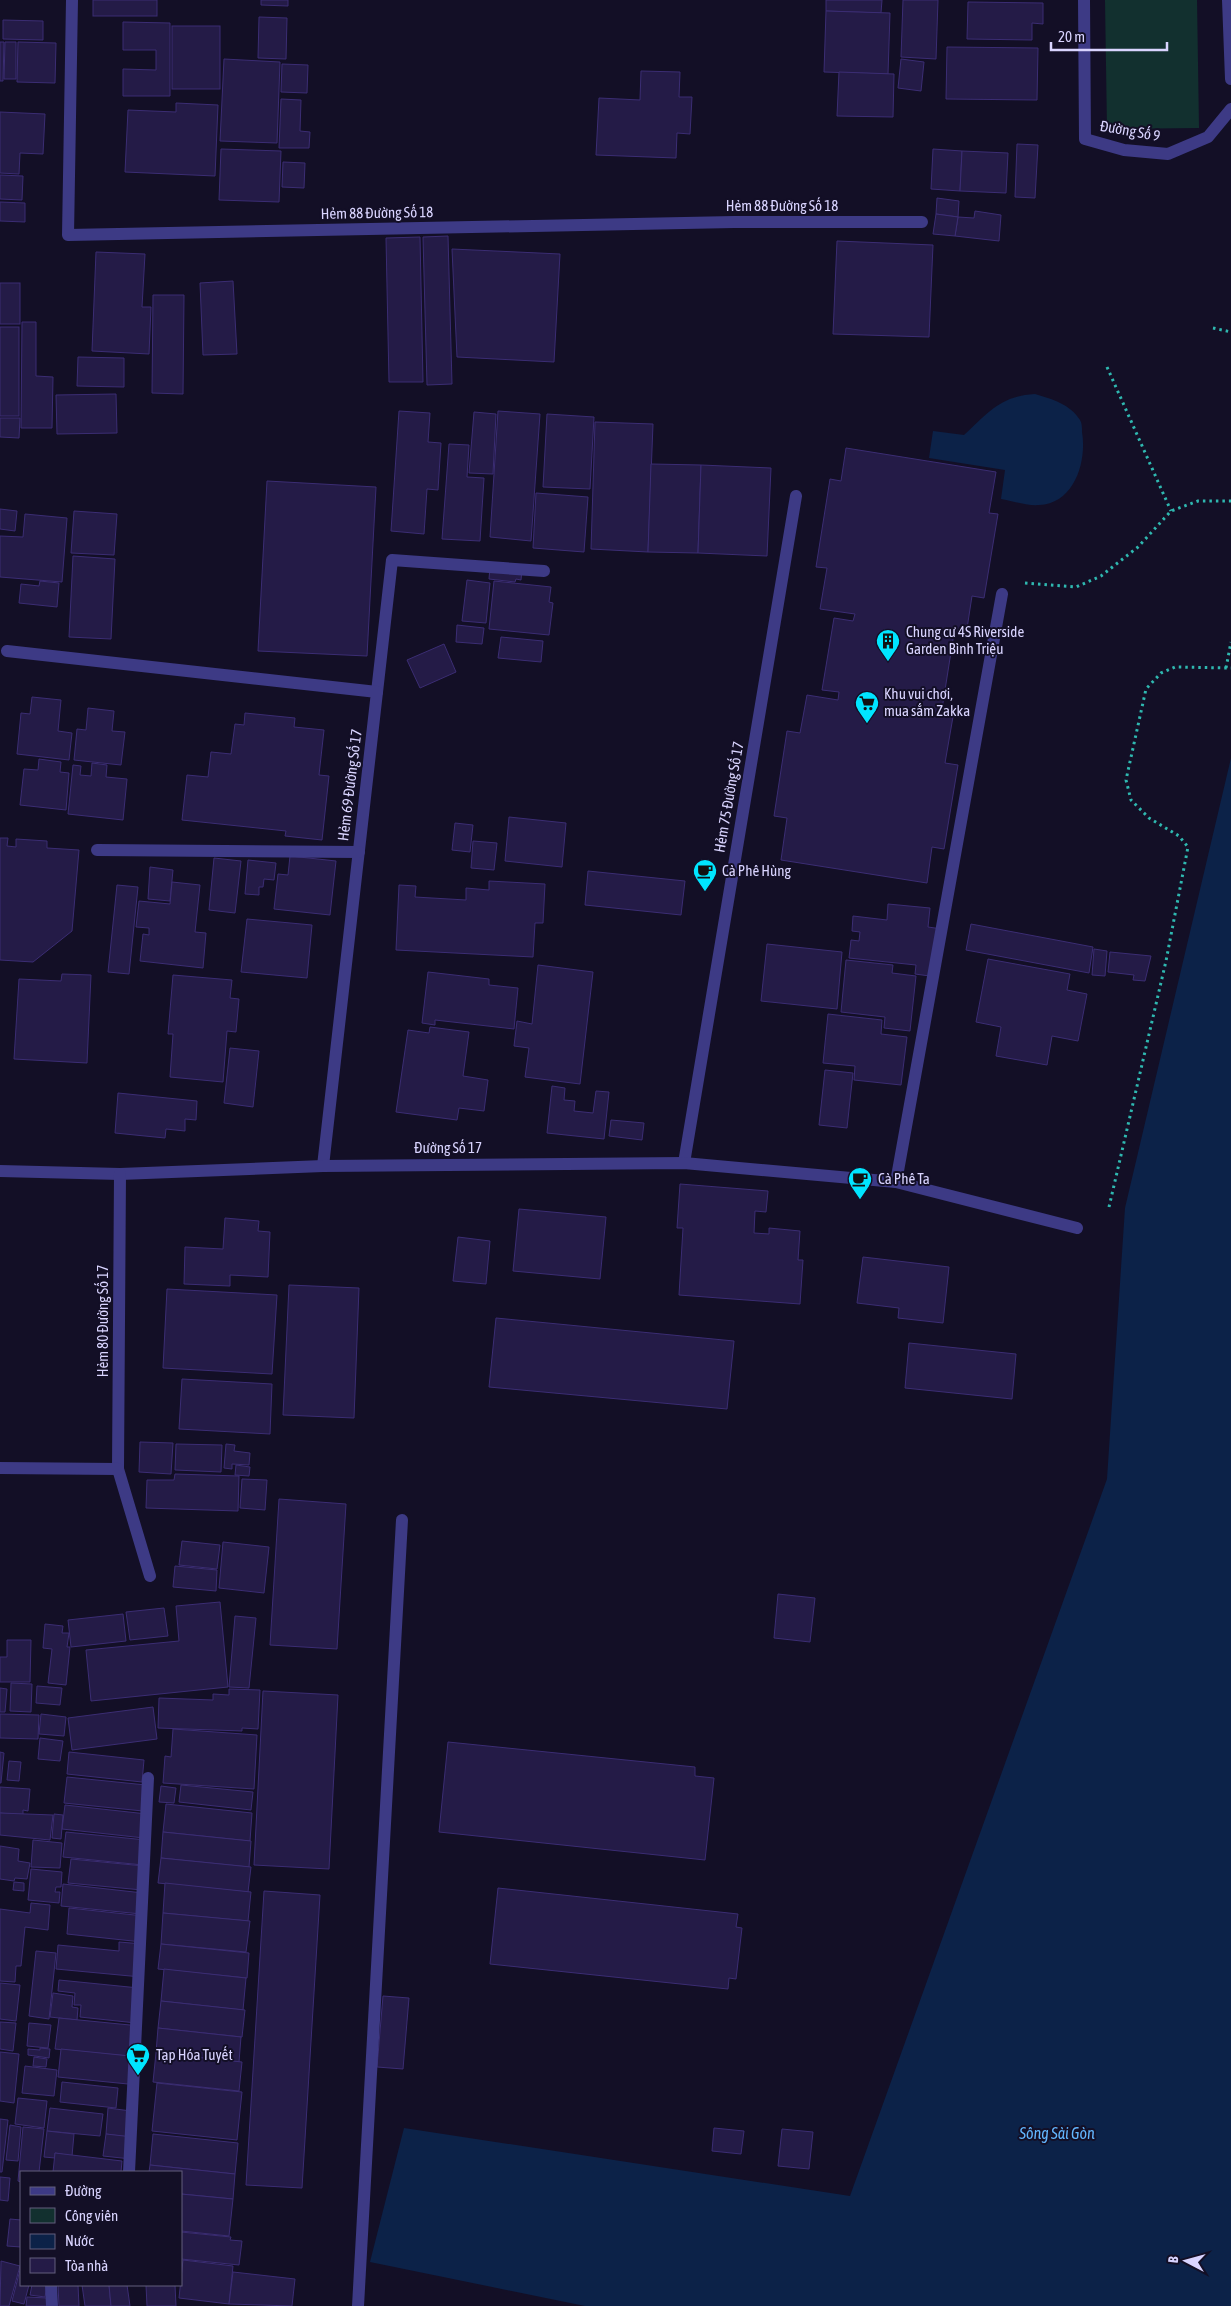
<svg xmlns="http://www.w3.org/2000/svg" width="1231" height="2306" viewBox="0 0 1231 2306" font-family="'Asap Condensed',sans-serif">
<rect width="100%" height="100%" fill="#130f26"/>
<polygon fill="#12302f" points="1105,0 1197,0 1199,128 1107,129"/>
<g fill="#0c2248">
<path d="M1035 394C1052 399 1070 404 1080 420 1082 423 1082 428 1082 432 1087 460 1075 504 1039 505 1027 506 1013 501 1001 499L1005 470 929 458 933 431 964 435C988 413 1000 396 1035 394Z"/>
<polygon points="1231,758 1231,2306 585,2306 370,2262 404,2128 850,2196 1107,1479 1125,1208"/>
</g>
<g fill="#241b47" stroke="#3b2d73">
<rect x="93" y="0" width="64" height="16"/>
<polygon points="261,0 288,0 288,6 261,5"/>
<polygon points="826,0 882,0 881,13 826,11"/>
<polygon points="903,0 938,0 936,59 901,57"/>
<polygon points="968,2 1043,3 1043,24 1032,23 1032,40 967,39"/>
<polygon points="826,11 890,13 888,74 824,72"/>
<polygon points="259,17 287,18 286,59 258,58"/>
<polygon points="3,20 43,21 43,40 3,39"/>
<polygon points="123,22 170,23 170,96 123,96 123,69 156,70 156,50 123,50"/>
<rect x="172" y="26" width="48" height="63"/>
<polygon points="0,42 4,42 3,81 0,81"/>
<polygon points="5,42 16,42 16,79 4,79"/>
<polygon points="18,42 56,43 55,83 17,82"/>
<polygon points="947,47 1038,48 1037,100 946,99"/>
<polygon points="224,59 280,62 277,143 220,141"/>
<polygon points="901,59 924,62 921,91 898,88"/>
<polygon points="282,64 308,65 307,93 281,92"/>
<polygon points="641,71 680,72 679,97 692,97 690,134 677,133 676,158 596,155 599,98 640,100"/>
<polygon points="839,72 894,74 893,117 837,116"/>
<polygon points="281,99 301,100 300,131 310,132 309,148 279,148"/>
<polygon points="176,103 218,105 215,176 125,172 128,110 176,112"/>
<polygon points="0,112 45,114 43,154 20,153 19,174 0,173"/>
<polygon points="1017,144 1038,145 1035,198 1015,197"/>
<polygon points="221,149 281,151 279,202 219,200"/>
<polygon points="933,149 962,151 960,191 931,189"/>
<polygon points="962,151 1008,153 1006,193 960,191"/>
<polygon points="283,162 305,163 304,188 282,187"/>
<polygon points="0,175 23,176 22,200 0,199"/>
<polygon points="937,198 959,201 958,217 936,214"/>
<polygon points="0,202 25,203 25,222 0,221"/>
<polygon points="975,211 1001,215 999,241 955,236 958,217 974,218"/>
<polygon points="936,214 958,217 955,236 933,234"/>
<polygon points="448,236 452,384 427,385 423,237"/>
<polygon points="420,237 423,382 389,382 386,238"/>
<polygon points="837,241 933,245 929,337 833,334"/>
<polygon points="452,249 560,254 554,362 457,357"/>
<polygon points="96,252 145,254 142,307 151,307 149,354 92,351"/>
<polygon points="233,281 237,354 203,355 200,283"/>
<rect x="0" y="283" width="20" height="41"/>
<polygon points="153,295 184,295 183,394 152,393"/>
<polygon points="22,322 36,322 36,376 53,377 52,428 21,428"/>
<rect x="0" y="327" width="19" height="89"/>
<polygon points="78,357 124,358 124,387 77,386"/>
<polygon points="116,394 117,433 57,434 56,395"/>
<polygon points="399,411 430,413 428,442 441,443 438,490 427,489 424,534 391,531"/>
<polygon points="498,411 540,414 531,541 490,537"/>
<polygon points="474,412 496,414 493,474 469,473"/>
<polygon points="547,414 594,417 590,489 543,487"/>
<polygon points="0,418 20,418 19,438 0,437"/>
<polygon points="595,422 653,424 648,552 591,549"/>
<polygon points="449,444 469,445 467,477 484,478 480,541 442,539"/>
<polygon points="846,448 996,472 989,513 998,514 984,598 972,596 966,635 954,633 942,709 954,711 945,763 958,765 944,849 932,847 927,883 781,860 787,818 774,816 787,731 800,733 807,695 838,700 839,692 822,690 834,618 853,621 855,614 820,609 827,568 816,567 830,479 841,481"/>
<polygon points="651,464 701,465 698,553 648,552"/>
<polygon points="701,465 771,468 767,556 698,553"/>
<polygon points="267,481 376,487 367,656 258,651"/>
<polygon points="536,493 588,497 584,552 533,548"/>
<polygon points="0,509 17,511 15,531 0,529"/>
<polygon points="74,511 117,514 114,555 71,553"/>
<polygon points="25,514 67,518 62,582 0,577 0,536 23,537"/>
<polygon points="73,556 115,559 111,639 69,637"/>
<polygon points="490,567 522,569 521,580 516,579 515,582 489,579"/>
<polygon points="467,580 490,583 486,623 462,621"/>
<polygon points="40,581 59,583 57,607 19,603 21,584 39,586"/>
<polygon points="494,581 551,587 549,602 553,603 549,635 489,629"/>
<polygon points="457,625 484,628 482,644 456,642"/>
<polygon points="501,637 543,641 541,662 498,658"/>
<polygon points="444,644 456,672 420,688 407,660"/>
<polygon points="32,697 61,700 58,731 72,733 69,760 17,754 21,713 30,714"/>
<polygon points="88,708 114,711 112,731 125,732 121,765 74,760 77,729 86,730"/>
<polygon points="245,713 295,718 294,727 324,730 319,775 329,776 322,840 285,836 286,831 182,820 187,775 208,777 211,752 231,754 235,724 244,725"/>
<polygon points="39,759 61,762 60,772 69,773 66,810 20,805 24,769 38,770"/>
<polygon points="92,763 107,765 106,777 127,779 123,820 68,814 73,765 81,766 80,775 91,776"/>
<polygon points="509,817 566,823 562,867 505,861"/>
<polygon points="455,823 473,825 470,852 452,850"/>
<polygon points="0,838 8,838 7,846 16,847 16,839 47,841 47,848 79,850 72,931 33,962 0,960"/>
<polygon points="473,841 497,843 494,870 471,868"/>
<polygon points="290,856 336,861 330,915 274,909 278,874 288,875"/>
<polygon points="214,858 241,861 235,913 209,910"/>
<polygon points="248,860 276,863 274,880 264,879 263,887 259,887 259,895 245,894"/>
<polygon points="150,867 173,870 170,901 148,899"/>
<polygon points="588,871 685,881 681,915 585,905"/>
<polygon points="489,881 545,884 543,923 535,923 533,957 396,950 399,885 416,886 415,897 466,900 466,888 489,890"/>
<polygon points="172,882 200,885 195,932 206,933 203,968 140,961 143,934 149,935 149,928 136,927 139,901 170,904"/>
<polygon points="117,885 138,887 129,974 108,972"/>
<polygon points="888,904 930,908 928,927 942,929 937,977 915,974 916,965 849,958 851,940 859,941 860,932 852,931 853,916 887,920"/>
<polygon points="247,919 312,925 307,978 241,972"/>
<polygon points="971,924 1093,947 1089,973 966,950"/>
<polygon points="767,944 842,952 837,1009 761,1001"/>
<polygon points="1094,949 1107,951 1105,976 1092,975"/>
<polygon points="1110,952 1151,956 1145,981 1133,980 1134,975 1108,972"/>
<polygon points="988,959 1070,974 1067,990 1087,994 1078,1041 1052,1036 1047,1065 996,1056 1001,1027 976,1022"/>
<polygon points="846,960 893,965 892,973 916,976 910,1031 884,1028 885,1017 841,1012"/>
<polygon points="538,965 593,972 580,1084 525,1077 529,1048 514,1046 517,1021 532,1024"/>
<polygon points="428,972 489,979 489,985 518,988 514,1029 435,1020 435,1025 422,1023"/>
<polygon points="62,974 91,975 87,1063 14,1059 19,979 61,981"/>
<polygon points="173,975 232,980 230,998 239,999 236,1032 227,1031 223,1082 170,1077 173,1034 168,1034"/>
<polygon points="828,1014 882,1020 881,1034 907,1037 901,1085 854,1080 855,1066 823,1063"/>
<polygon points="430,1027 469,1032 463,1076 488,1080 484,1111 459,1108 457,1120 396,1112 408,1030 429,1033"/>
<polygon points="230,1048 259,1051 253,1107 224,1103"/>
<polygon points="825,1070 853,1073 847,1128 819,1125"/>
<polygon points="552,1086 565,1088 564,1100 575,1101 574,1111 593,1113 596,1091 609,1092 604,1139 547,1133"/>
<polygon points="118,1093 197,1101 196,1120 185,1119 185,1131 166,1129 165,1138 115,1133"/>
<polygon points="611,1120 644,1123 642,1140 609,1136"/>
<polygon points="680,1184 768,1191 766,1212 755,1211 754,1233 769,1234 769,1228 800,1231 798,1260 803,1260 800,1304 679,1295 683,1228 677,1228"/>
<polygon points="519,1209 606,1217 600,1279 513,1271"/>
<polygon points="225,1218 259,1221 258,1231 270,1232 268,1277 230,1275 230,1286 184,1284 185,1247 223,1249"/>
<polygon points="458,1237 490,1241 486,1284 453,1281"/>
<polygon points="863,1257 949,1267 943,1323 898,1318 899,1308 857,1303"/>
<polygon points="289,1285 359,1288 354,1418 283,1415"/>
<polygon points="167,1289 277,1295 272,1374 163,1368"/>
<polygon points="496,1318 734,1341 727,1409 489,1387"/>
<polygon points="909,1343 1016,1354 1012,1399 905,1388"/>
<polygon points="182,1379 272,1384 270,1434 179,1429"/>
<polygon points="140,1442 173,1443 171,1474 139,1472"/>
<polygon points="176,1444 222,1445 221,1472 175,1470"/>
<polygon points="226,1444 235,1445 234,1451 250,1453 249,1465 232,1464 232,1469 224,1468"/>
<polygon points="236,1465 250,1467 249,1476 235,1475"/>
<polygon points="175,1474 239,1476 238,1511 146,1508 147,1480 174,1480"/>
<polygon points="242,1479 267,1480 265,1510 240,1508"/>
<polygon points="279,1499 346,1504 337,1649 270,1645"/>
<polygon points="182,1541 220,1545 217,1569 179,1565"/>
<polygon points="223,1542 269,1547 264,1593 219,1588"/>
<polygon points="175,1566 217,1570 216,1591 173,1587"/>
<polygon points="778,1594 815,1598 810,1642 774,1638"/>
<polygon points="220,1602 228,1687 91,1701 86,1650 179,1641 176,1606"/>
<polygon points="164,1608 168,1636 130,1640 126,1612"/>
<polygon points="123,1614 126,1641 71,1647 68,1620"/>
<polygon points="235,1616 256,1618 249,1688 229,1687"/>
<polygon points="45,1624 63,1626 62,1633 69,1633 67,1647 70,1647 66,1685 48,1683 52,1649 43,1648"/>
<polygon points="7,1640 31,1640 30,1682 0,1682 0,1657 7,1657"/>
<polygon points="11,1683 32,1684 31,1712 10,1711"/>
<polygon points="37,1686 62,1688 60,1705 36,1703"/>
<polygon points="0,1688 7,1689 5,1712 0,1712"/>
<polygon points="229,1689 260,1690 258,1729 242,1728 242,1731 158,1728 159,1698 213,1700 213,1694 229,1695"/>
<polygon points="263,1691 338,1695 329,1869 254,1865"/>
<polygon points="153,1707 157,1739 72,1750 68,1718"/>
<polygon points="0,1714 39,1715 38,1739 0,1738"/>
<polygon points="41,1714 66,1717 64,1736 39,1734"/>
<polygon points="173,1729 257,1735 254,1789 163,1783 165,1756 171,1757"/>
<polygon points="40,1738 63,1741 60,1761 38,1759"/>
<polygon points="448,1742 695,1767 695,1776 714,1778 705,1860 439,1832"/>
<polygon points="0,1752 4,1753 1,1783 0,1783"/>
<polygon points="69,1752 144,1760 142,1782 67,1774"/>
<polygon points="9,1761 21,1762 19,1781 7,1780"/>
<polygon points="67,1777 146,1785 143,1811 64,1803"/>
<polygon points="181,1785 253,1792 251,1810 179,1802"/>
<polygon points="161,1786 176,1788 174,1803 159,1802"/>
<polygon points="0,1787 30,1789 28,1811 23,1810 23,1815 0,1813"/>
<polygon points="166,1804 252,1813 250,1841 163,1832"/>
<polygon points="65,1805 147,1814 144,1838 62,1829"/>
<polygon points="0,1813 53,1815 50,1840 0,1835"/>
<polygon points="54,1814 63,1815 61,1839 52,1838"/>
<polygon points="66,1832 146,1840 143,1865 63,1857"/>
<polygon points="163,1832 251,1841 249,1867 161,1858"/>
<polygon points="33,1840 62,1843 60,1868 31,1867"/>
<polygon points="0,1846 19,1849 18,1861 30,1863 27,1879 15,1878 14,1881 0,1879"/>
<polygon points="161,1858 251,1867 248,1892 158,1883"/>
<polygon points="71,1859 144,1866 142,1890 68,1883"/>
<polygon points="31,1869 62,1872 61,1887 56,1887 55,1892 60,1892 59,1903 28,1900"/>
<polygon points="14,1882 24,1883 24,1891 13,1890"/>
<polygon points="165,1883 251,1892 248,1921 163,1913"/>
<polygon points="63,1884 143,1893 141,1914 61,1906"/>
<polygon points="498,1888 738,1914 736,1927 742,1928 736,1979 729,1978 728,1989 490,1964"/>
<polygon points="264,1891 320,1895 302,2188 246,2185"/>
<polygon points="31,1903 50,1905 48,1930 25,1927 21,1966 16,1966 15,1982 0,1981 0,1909 30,1913"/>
<polygon points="69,1908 144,1916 142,1942 67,1934"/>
<polygon points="163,1913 250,1921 246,1952 161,1944"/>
<polygon points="119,1942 143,1944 141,1977 56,1969 58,1945 119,1951"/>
<polygon points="161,1944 249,1953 247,1978 158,1969"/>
<polygon points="36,1951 56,1953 49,2019 29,2016"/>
<polygon points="164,1969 246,1978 243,2010 161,2001"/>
<polygon points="59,1980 139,1988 136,2023 80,2017 81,2005 74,2005 75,1993 58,1991"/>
<polygon points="0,1983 20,1985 16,2021 0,2019"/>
<polygon points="53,1993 73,1996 72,2007 78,2008 77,2020 50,2017"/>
<polygon points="383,1996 409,1998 403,2069 377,2067"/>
<polygon points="161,2001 245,2010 242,2037 158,2028"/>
<polygon points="59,2018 140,2026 138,2057 55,2049"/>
<polygon points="0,2022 16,2023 13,2051 0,2049"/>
<polygon points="29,2023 51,2025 48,2048 27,2046"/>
<polygon points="158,2028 241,2037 239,2062 156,2053"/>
<polygon points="40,2048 50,2049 49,2058 28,2055 28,2049 40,2050"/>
<polygon points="61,2049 140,2057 138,2085 58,2077"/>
<polygon points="0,2052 19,2054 14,2103 0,2101"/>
<polygon points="156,2053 242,2062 239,2091 153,2082"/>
<polygon points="34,2057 47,2059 46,2067 33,2066"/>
<polygon points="25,2066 57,2070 54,2096 22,2093"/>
<polygon points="62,2082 118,2088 116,2108 60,2102"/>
<polygon points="157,2083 242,2092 237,2140 152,2131"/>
<polygon points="18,2098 47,2101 44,2128 15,2124"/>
<polygon points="50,2108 103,2114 100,2136 47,2131"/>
<polygon points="108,2108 131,2111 128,2137 106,2134"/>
<polygon points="0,2119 8,2120 2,2172 0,2172"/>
<polygon points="10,2125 21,2127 18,2161 6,2160"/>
<polygon points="23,2127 44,2129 39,2172 21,2172 21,2182 18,2181"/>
<polygon points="714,2128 744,2131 741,2154 712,2151"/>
<polygon points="782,2129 813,2132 809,2169 778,2166"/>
<polygon points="47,2131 74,2134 72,2156 55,2153 55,2158 44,2157"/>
<polygon points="106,2134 133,2137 131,2159 103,2156"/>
<polygon points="153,2134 238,2143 235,2174 150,2165"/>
<polygon points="55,2153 122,2161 121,2172 53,2172"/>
<polygon points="150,2165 235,2174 233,2199 181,2194 181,2172 149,2172"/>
<polygon points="0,2177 10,2178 8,2201 0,2200"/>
<polygon points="181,2194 233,2199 229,2236 181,2231"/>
<polygon points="10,2219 21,2220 21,2247 7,2246"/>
<polygon points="181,2232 231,2237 230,2240 242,2241 239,2265 181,2259"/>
<polygon points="183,2260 233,2266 229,2304 179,2298"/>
<polygon points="1,2261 20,2266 9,2306 0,2306"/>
<polygon points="21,2266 21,2285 29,2285 24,2304 12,2301"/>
<polygon points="233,2272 295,2279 292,2306 229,2304"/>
<polygon points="32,2285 47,2285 45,2297 30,2295"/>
<polygon points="58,2285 78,2285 79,2306 59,2306"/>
<polygon points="82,2285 109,2285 111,2306 85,2306"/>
<polygon points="109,2285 127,2285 130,2306 111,2306"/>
<polygon points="146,2285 175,2285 176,2306 147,2306"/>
<polygon points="27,2297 47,2298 47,2306 26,2306"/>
</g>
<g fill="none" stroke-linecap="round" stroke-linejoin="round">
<g stroke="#2fb8b0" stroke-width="3" stroke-dasharray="2.5 4" stroke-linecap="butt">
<polyline points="1213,328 1231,332"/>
<polyline points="1107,367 1171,511"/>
<polyline points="1025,583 1076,587 1101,576 1138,547 1171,511 1198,501 1231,501"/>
<polyline points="1226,668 1231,642"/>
<polyline points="1109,1207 1166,961 1188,847 1179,836 1149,818 1131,800 1126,780 1146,689 1161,673 1175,667 1231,668"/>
</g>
<g stroke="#3d3a85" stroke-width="12">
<polyline points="377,692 392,560 544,571"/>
<polyline points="129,2172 148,1778"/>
<polyline points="51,2285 52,2306"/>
<polyline points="358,2306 402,1520"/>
</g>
<g stroke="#3d3a85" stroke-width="12">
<polyline points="72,0 68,235 734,222 922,222"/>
<polyline points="1084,0 1085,139 1124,150 1168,154 1208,137 1231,109"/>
<polyline points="1228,0 1231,79"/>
<polyline points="7,651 377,692 323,1166"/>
<polyline points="97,850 359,852"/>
<polyline points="684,1163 796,496"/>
<polyline points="0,1171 120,1174 323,1166 684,1163 896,1182 1077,1228"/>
<polyline points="120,1174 118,1469 150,1576"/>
<polyline points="896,1182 1002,594"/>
<polyline points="0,1468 118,1469"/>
</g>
</g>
<defs>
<g id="building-pin" transform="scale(1.25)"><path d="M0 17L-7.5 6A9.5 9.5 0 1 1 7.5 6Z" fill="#00e5ff" stroke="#130f26"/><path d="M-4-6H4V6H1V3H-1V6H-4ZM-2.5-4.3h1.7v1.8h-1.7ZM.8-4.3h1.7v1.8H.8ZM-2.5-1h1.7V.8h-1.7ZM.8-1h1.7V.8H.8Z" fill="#111"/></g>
<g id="supermarket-pin" transform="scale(1.25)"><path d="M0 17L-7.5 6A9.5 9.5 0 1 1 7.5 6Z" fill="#00e5ff" stroke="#130f26"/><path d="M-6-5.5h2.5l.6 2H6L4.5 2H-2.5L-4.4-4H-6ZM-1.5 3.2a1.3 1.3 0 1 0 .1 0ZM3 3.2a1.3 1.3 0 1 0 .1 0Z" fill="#111"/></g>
<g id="cafe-pin" transform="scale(1.25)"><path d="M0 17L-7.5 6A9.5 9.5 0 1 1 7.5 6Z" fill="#00e5ff" stroke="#130f26"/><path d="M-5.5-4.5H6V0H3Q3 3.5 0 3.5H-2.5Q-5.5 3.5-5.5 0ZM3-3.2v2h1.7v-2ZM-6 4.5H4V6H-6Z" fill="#111"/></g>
</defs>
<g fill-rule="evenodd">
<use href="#building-pin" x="888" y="641"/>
<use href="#supermarket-pin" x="867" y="703"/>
<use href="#cafe-pin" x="705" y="871"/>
<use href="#cafe-pin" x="860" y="1179"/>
<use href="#supermarket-pin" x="138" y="2055"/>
</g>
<g text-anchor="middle" stroke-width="4" stroke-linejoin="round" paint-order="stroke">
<g font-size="15" fill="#d9d4ff" stroke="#130f26">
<text transform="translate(1130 131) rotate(10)" y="5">Đường Số 9</text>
<text x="782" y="211">Hẻm 88 Đường Số 18</text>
<text transform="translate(377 213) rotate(-1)" y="5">Hẻm 88 Đường Số 18</text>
<text transform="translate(350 785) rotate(-83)" y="5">Hẻm 69 Đường Số 17</text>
<text transform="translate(729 797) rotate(-80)" y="5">Hẻm 75 Đường Số 17</text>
<text x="448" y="1153">Đường Số 17</text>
<text transform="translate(103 1321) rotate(-90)" y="5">Hẻm 80 Đường Số 17</text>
</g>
<g font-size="15" fill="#d9d4ff" stroke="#130f26" text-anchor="start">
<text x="906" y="637">Chung cư 4S Riverside<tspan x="906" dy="17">Garden Bình Triệu</tspan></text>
<text x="884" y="699">Khu vui chơi,<tspan x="884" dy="17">mua sắm Zakka</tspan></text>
<text x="722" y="876">Cà Phê Hùng</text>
<text x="878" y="1184">Cà Phê Ta</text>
<text x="156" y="2060">Tạp Hóa Tuyết</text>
</g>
<g font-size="16" font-style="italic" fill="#62b6ff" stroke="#130f26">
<text x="1057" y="2139">Sông Sài Gòn</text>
</g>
</g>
<rect x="20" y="2171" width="162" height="115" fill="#130f26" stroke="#625e7d"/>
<rect x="30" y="2187" width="25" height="8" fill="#3d3a85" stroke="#625e7d"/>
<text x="65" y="2196" font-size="15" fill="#d9d4ff">Đường</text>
<rect x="30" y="2208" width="25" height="15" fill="#12302f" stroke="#625e7d"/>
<text x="65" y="2221" font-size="15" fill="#d9d4ff">Công viên</text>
<rect x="30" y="2234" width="25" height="15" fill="#0c2248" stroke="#625e7d"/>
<text x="65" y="2246" font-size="15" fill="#d9d4ff">Nước</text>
<rect x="30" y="2258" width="25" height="15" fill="#241b47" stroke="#625e7d"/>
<text x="65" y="2271" font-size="15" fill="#d9d4ff">Tòa nhà</text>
<g transform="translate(1186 2261) rotate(276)" stroke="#130f26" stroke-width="4" paint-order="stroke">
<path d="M0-4L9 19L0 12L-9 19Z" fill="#d9d4ff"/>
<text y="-8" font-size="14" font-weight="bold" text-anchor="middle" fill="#d9d4ff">B</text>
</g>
<path d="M1051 42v8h116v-8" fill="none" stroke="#d9d4ff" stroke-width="2.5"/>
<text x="1058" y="42" font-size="15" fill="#d9d4ff" stroke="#130f26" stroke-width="4" paint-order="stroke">20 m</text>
</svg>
